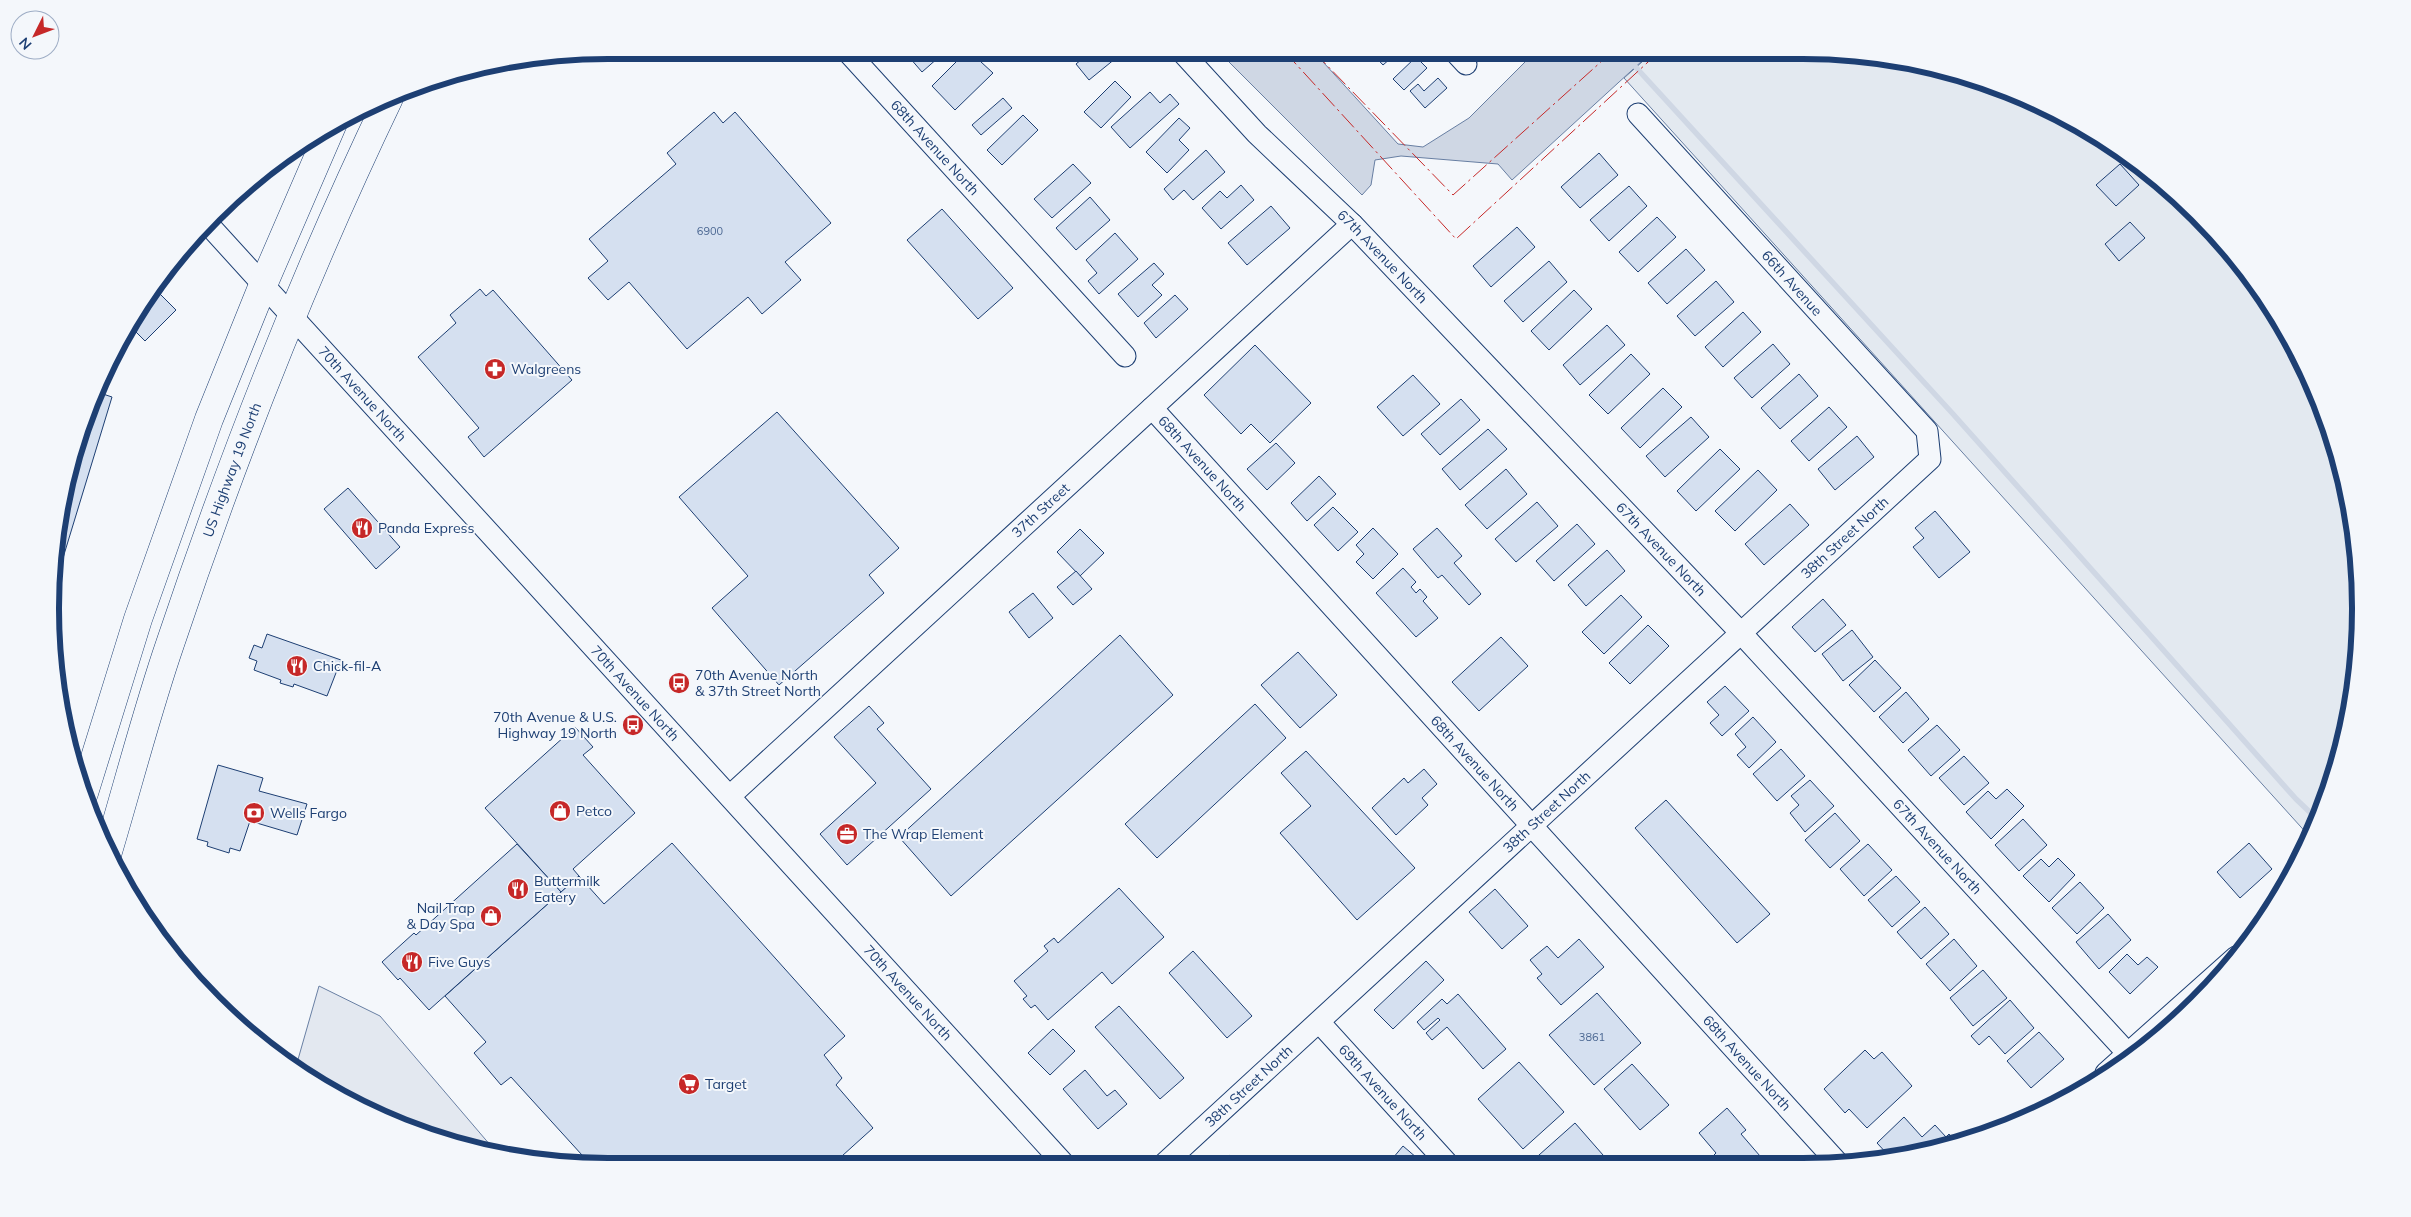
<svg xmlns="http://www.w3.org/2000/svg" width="2411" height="1217" viewBox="0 0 2411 1217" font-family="Mulish,sans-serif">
<rect width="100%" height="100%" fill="#f4f7fb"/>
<polygon fill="#e3e9f0" stroke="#687fa3" points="1633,51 1839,51 1947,69 2049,107 2077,125 2142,165 2222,240 2286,329 2331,429 2356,535 2360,645 2342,753 2310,837 1624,78 1642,62"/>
<polygon fill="#e3e8f0" stroke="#687fa3" points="319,986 380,1016 497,1153 464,1148 362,1110 295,1070"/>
<polygon fill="#cfd7e4" stroke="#687fa3" points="1218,51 1313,51 1398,144 1423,147 1469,118 1536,51 1633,51 1642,61 1512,180 1498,164 1401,156 1375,160 1371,185 1362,195"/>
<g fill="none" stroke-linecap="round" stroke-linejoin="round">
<polyline stroke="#cfd7e4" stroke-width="5.5" points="1631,62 1953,414 2296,799 2317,819"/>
</g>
<g fill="#d5e0f0" stroke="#1d3f73">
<polygon points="903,50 947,50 922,72"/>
<polygon points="968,50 993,73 955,110 932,86"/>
<polygon points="1059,50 1082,50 1070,62"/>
<polygon points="1093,50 1119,50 1121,54 1089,80 1076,64"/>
<polygon points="1370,51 1399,51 1383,65"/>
<polygon points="1416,57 1427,68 1404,90 1393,79"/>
<polygon points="1438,78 1447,88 1425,108 1410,91 1418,84 1424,91"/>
<polygon points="1115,81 1131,97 1101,128 1084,112"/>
<polygon points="1150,92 1160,103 1170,94 1179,104 1130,148 1111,127"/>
<polygon points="1003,98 1012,108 981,135 972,125"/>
<polygon points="714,112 723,123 735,112 831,223 785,262 801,280 762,314 748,297 687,349 629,282 608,300 588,278 608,261 589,239 676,164 667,153"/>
<polygon points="1023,115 1038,130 1002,165 987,150"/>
<polygon points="1179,118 1190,128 1179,140 1189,150 1167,173 1146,152"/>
<polygon points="1206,150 1225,172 1193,200 1184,190 1173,200 1164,189"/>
<polygon points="1599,153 1618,175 1580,208 1561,187"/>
<polygon points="1073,164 1091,183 1052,218 1034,199"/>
<polygon points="2120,164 2139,185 2116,206 2096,185"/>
<polygon points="1241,185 1254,200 1221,229 1202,208 1220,191 1227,198"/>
<polygon points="1629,186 1647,206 1609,241 1590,220"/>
<polygon points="1090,197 1110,220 1076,250 1056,228"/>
<polygon points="1271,206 1290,228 1247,265 1228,243"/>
<polygon points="942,209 1013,288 978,319 907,240"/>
<polygon points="1657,217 1676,237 1638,272 1619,252"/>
<polygon points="2130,222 2145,238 2119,261 2105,244"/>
<polygon points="1517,227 1535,247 1491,287 1473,266"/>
<polygon points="1115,233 1138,259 1099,294 1088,281 1097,273 1086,260"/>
<polygon points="1686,249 1705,270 1667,304 1648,283"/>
<polygon points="1549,261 1567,282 1523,322 1504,301"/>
<polygon points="1154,263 1164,274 1152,285 1162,295 1138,317 1118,294"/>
<polygon points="1716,281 1734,302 1695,336 1677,316"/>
<polygon points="153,287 176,310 145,341 130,326"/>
<polygon points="480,289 486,296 493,290 572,380 484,457 468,437 479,428 418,357 456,323 450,315"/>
<polygon points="1574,290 1592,309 1549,350 1531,331"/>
<polygon points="1175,295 1188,309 1156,338 1144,323"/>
<polygon points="1743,312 1761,332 1723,367 1705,347"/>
<polygon points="1607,325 1625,345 1580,385 1563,365"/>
<polygon points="1773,344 1790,364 1752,398 1734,378"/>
<polygon points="1255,345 1311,403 1270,443 1251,424 1241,434 1204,395"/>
<polygon points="1631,354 1650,374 1608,414 1589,395"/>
<polygon points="1799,374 1818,396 1780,429 1761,408"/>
<polygon points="1413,375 1440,404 1403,436 1377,407"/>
<polygon points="1663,388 1682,407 1640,448 1621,428"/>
<polygon points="94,391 112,397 52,594 51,572 61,499"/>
<polygon points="1461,399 1480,420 1440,455 1421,434"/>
<polygon points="1829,407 1847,427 1809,461 1791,441"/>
<polygon points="777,412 899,548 869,575 884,593 779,685 712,608 748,576 679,497"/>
<polygon points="1691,417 1709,437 1665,477 1646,456"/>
<polygon points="1488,429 1507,449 1460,490 1442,469"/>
<polygon points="1857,436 1874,457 1835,490 1818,469"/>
<polygon points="1276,443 1295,463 1267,490 1247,469"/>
<polygon points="1720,449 1740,469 1696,511 1677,491"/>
<polygon points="1506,469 1527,494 1487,529 1465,505"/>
<polygon points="1758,470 1777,490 1735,531 1715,511"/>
<polygon points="1319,476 1336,494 1307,521 1291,503"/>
<polygon points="348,488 400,547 376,569 324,509"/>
<polygon points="1537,502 1558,526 1516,562 1495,539"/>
<polygon points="1790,504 1809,525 1764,565 1745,544"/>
<polygon points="1333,507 1358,532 1338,551 1314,525"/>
<polygon points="1935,511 1970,552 1939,578 1913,547 1924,538 1915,528"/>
<polygon points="1577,524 1595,544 1554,581 1536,561"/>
<polygon points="1373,528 1398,554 1373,579 1356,562 1364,554 1356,545"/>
<polygon points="1437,528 1462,556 1454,563 1481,594 1469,605 1442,575 1438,578 1413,549"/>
<polygon points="1080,529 1104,553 1080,576 1057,552"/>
<polygon points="1607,550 1625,571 1586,606 1568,585"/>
<polygon points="1403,568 1416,582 1411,587 1416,593 1420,589 1427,597 1423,601 1438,618 1416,637 1376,593"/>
<polygon points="1076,571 1092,589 1073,605 1057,587"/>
<polygon points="1033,593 1053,618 1029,638 1009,612"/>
<polygon points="1621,595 1642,617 1604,654 1582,632"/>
<polygon points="1823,599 1846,625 1815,652 1792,627"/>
<polygon points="1648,625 1669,646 1630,684 1609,663"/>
<polygon points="1852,630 1873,657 1843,681 1822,654"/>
<polygon points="267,634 341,660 327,696 294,684 293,687 280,683 281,680 254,670 257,661 249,658 254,645 262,648"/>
<polygon points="1120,635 1173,695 951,896 899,837"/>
<polygon points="1501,637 1528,666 1479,711 1452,682"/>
<polygon points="1298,652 1337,695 1300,728 1261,685"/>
<polygon points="1875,660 1901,688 1874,712 1849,685"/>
<polygon points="1725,686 1749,711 1722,736 1710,723 1719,715 1707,702"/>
<polygon points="1906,692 1929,719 1903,743 1879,717"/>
<polygon points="1255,704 1286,738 1157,858 1125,824"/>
<polygon points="869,706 884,723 877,729 931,789 847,865 820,834 876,783 834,737"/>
<polygon points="1753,717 1776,742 1749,768 1737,755 1746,747 1735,734"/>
<polygon points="1937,725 1960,750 1931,776 1908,750"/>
<polygon points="575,727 593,747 583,755 635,813 573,869 579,876 561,892 485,808"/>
<polygon points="1781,749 1805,776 1777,801 1753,774"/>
<polygon points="1306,751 1415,868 1357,920 1280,833 1311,806 1281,773"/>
<polygon points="1964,756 1989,783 1964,805 1939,778"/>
<polygon points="218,765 263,778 259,791 307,804 297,835 250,821 240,851 230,848 229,853 207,846 208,842 197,839"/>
<polygon points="1424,769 1437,784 1422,798 1428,805 1396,835 1372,808 1404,778 1408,783"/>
<polygon points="1810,780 1834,806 1805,832 1790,813 1799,805 1791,796"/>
<polygon points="2007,789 2024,806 1991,839 1966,812 1988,791 1996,799"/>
<polygon points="1666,800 1770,914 1737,943 1635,828"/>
<polygon points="1835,813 1860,841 1830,868 1805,840"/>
<polygon points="2023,819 2047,845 2019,871 1995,845"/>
<polygon points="672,843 845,1036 824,1055 842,1078 836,1085 873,1128 832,1165 592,1166 511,1077 501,1085 474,1053 486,1042 445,996 579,876 604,904"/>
<polygon points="2249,843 2272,869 2240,898 2217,872"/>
<polygon points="517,844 561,892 429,1010 400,978 398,980 382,962 414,933 416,935"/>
<polygon points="1868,844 1892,870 1864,896 1840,869"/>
<polygon points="2058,858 2075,875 2049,902 2023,876 2041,859 2049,867"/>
<polygon points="1896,876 1920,902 1892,927 1868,900"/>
<polygon points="2080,882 2104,908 2077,934 2052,908"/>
<polygon points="1119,888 1164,937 1112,984 1102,972 1048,1020 1035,1005 1031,1008 1023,999 1027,996 1014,981 1048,951 1044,946 1054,938 1058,943"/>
<polygon points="1495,889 1528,926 1502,949 1469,912"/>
<polygon points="1925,907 1949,934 1921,959 1897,932"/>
<polygon points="2108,914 2131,940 2099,969 2076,942"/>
<polygon points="1579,939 1604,967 1561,1005 1537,978 1542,974 1530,960 1547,946 1558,958"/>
<polygon points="1954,939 1977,966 1950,991 1926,964"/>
<polygon points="1193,951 1252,1016 1227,1038 1169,973"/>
<polygon points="2127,954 2138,965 2147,957 2158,967 2130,994 2109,972"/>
<polygon points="1426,961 1444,980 1393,1029 1374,1010"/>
<polygon points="1983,970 2007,998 1973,1026 1950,998"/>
<polygon points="1597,993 1641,1043 1594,1085 1549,1035"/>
<polygon points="1458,994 1506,1049 1483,1069 1447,1027 1432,1040 1426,1033 1440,1020 1438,1018 1424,1030 1417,1022 1442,999 1447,1004"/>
<polygon points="2010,1000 2034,1028 2005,1054 1989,1036 1979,1045 1971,1036"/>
<polygon points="1119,1006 1184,1078 1160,1099 1095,1027"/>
<polygon points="1053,1029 1075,1051 1050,1075 1028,1053"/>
<polygon points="2039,1032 2064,1059 2031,1088 2007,1061"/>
<polygon points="1865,1050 1874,1059 1882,1052 1912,1086 1867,1128 1849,1109 1845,1113 1824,1089"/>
<polygon points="1519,1062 1564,1112 1523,1149 1478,1099"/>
<polygon points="1632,1064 1669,1105 1640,1130 1604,1089"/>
<polygon points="1085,1070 1107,1096 1115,1090 1127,1104 1098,1129 1063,1089"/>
<polygon points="1727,1108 1746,1130 1741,1134 1760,1156 1752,1163 1717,1163 1719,1161 1714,1155 1716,1153 1699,1133"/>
<polygon points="1904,1117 1922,1137 1935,1125 1946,1137 1949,1134 1955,1141 1891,1158 1877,1143"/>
<polygon points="1575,1123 1610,1163 1530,1163"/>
<polygon points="1403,1146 1417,1158 1412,1164 1388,1164"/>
<polygon points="1230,1155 1239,1164 1220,1164"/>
</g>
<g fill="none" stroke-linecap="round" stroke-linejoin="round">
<g stroke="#1d3f73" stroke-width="23">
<g id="minor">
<path id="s1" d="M846 50 1125 356"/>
<path id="s2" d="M1181 51 1257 134 1352 224 1741 633 2132 1058"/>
<polyline points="1454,51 1466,64"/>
<path id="s3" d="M207 223 1064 1164"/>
<path id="s4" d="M1152 408 1837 1162"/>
<path id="s5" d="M730 796 1352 224"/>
<path id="s6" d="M1319 1022 1447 1163"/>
<polyline points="2106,1073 2236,957"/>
<path id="s7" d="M1164 1164 1930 459 1927 431 1638 114"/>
</g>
</g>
<g stroke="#1d3f73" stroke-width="29">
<g id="highway">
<polyline points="84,793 138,619 209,419 263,285 333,123"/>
<path id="s8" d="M107 855C128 785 146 714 170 644 232 459 304 275 389 98"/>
</g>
</g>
<use href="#minor" stroke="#f4f7fb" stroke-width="21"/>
<use href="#highway" stroke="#f4f7fb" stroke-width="28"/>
<g stroke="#c62828" stroke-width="1" stroke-dasharray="18 4 2.5 4" stroke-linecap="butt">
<polyline points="1284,51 1456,239 1660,51"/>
<polyline points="1313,51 1453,195 1613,51"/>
</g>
</g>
<defs>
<g id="pharmacy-disc" transform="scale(1.125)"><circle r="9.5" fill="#c62828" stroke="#f4f7fb"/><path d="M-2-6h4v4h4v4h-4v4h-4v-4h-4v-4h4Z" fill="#fff"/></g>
<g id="restaurant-disc" transform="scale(1.125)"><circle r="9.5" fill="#c62828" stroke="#f4f7fb"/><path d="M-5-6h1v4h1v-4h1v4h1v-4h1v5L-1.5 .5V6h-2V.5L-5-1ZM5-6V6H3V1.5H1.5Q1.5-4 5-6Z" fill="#fff"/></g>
<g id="bus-disc" transform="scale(1.125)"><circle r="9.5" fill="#c62828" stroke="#f4f7fb"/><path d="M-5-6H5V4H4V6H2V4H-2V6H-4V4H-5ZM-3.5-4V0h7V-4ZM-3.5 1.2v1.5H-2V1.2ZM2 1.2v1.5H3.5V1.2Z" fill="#fff"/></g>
<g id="shop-disc" transform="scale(1.125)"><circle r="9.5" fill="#c62828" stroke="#f4f7fb"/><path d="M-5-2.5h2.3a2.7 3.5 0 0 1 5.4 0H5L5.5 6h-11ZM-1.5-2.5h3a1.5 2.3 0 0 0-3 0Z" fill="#fff"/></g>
<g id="bank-disc" transform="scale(1.125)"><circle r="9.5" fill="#c62828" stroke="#f4f7fb"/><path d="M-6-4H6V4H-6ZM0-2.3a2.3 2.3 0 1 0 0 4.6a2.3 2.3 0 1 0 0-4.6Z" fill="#fff"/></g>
<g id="office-disc" transform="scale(1.125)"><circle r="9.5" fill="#c62828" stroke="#f4f7fb"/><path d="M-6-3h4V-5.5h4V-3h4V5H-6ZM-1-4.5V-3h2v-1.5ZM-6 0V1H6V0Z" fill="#fff"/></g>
<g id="supermarket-disc" transform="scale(1.125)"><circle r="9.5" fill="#c62828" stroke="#f4f7fb"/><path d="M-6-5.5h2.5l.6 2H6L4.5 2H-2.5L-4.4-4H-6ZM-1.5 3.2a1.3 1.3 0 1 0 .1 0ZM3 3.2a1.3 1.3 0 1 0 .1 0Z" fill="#fff"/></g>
</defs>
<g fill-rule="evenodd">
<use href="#pharmacy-disc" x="495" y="369"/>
<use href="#restaurant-disc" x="362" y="528"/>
<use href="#restaurant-disc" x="297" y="666"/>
<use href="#bus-disc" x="679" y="683"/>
<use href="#bus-disc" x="633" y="725"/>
<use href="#shop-disc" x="560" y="811"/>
<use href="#bank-disc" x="254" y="813"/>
<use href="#office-disc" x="847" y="834"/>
<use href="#restaurant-disc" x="518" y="889"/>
<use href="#shop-disc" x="491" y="916"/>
<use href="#restaurant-disc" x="412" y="962"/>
<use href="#supermarket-disc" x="689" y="1084"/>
</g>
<g text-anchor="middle" stroke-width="4" stroke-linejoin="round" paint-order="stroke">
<g font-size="11" fill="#4b6792">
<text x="710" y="235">6900</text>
<text x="1592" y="1041">3861</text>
</g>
<g font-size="14" fill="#1d3f73" stroke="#f4f7fb">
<text dy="5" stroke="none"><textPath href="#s1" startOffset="132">68th Avenue North</textPath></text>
<text dy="5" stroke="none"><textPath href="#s2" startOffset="288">67th Avenue North</textPath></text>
<text transform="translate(1792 283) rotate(48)" y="5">66th Avenue</text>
<text dy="5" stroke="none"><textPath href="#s3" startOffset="231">70th Avenue North</textPath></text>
<text dy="5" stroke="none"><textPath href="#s4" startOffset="75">68th Avenue North</textPath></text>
<text dy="5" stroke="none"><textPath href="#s8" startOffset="405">US Highway 19 North</textPath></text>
<text dy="5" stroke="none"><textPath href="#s5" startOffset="422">37th Street</textPath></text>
<text dy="5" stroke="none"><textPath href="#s7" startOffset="925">38th Street North</textPath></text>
<text dy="5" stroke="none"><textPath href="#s2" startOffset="692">67th Avenue North</textPath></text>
<text dy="5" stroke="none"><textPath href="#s3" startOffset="636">70th Avenue North</textPath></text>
<text dy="5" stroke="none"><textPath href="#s4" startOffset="480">68th Avenue North</textPath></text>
<text dy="5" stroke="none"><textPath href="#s7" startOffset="520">38th Street North</textPath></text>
<text dy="5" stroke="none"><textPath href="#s2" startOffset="1098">67th Avenue North</textPath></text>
<text dy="5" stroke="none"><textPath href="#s3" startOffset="1041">70th Avenue North</textPath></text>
<text dy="5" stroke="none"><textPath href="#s4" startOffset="885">68th Avenue North</textPath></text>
<text dy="5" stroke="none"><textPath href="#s7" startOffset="115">38th Street North</textPath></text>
<text dy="5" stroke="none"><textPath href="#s6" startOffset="95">69th Avenue North</textPath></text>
</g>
<g font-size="14" fill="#1d3f73" stroke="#f4f7fb" text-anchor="start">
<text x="511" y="374">Walgreens</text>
<text x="378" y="533">Panda Express</text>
<text x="313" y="671">Chick-fil-A</text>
<text x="695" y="680">70th Avenue North<tspan x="695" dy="16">&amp; 37th Street North</tspan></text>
<text x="617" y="722" text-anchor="end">70th Avenue &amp; U.S.<tspan x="617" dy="16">Highway 19 North</tspan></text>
<text x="576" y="816">Petco</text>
<text x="270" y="818">Wells Fargo</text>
<text x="863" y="839">The Wrap Element</text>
<text x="534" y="886">Buttermilk<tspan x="534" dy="16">Eatery</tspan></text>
<text x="475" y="913" text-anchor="end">Nail Trap<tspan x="475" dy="16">&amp; Day Spa</tspan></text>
<text x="428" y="967">Five Guys</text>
<text x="705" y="1089">Target</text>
</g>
</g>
<path d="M0 0H2411V1217H0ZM608 59H1803A549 549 0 0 1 2352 608V609A549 549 0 0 1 1803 1158H608A549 549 0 0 1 59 609V608A549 549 0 0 1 608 59Z" fill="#f4f7fb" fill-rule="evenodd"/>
<path fill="none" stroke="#1d3f73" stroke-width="6" d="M608 59H1803A549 549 0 0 1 2352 608V609A549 549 0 0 1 1803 1158H608A549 549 0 0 1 59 609V608A549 549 0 0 1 608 59Z"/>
<g transform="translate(35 35) rotate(228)"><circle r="24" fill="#f4f7fb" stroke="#9eadc5"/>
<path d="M0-4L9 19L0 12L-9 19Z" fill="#c62828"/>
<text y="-8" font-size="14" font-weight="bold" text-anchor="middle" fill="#1d3f73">N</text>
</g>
</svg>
